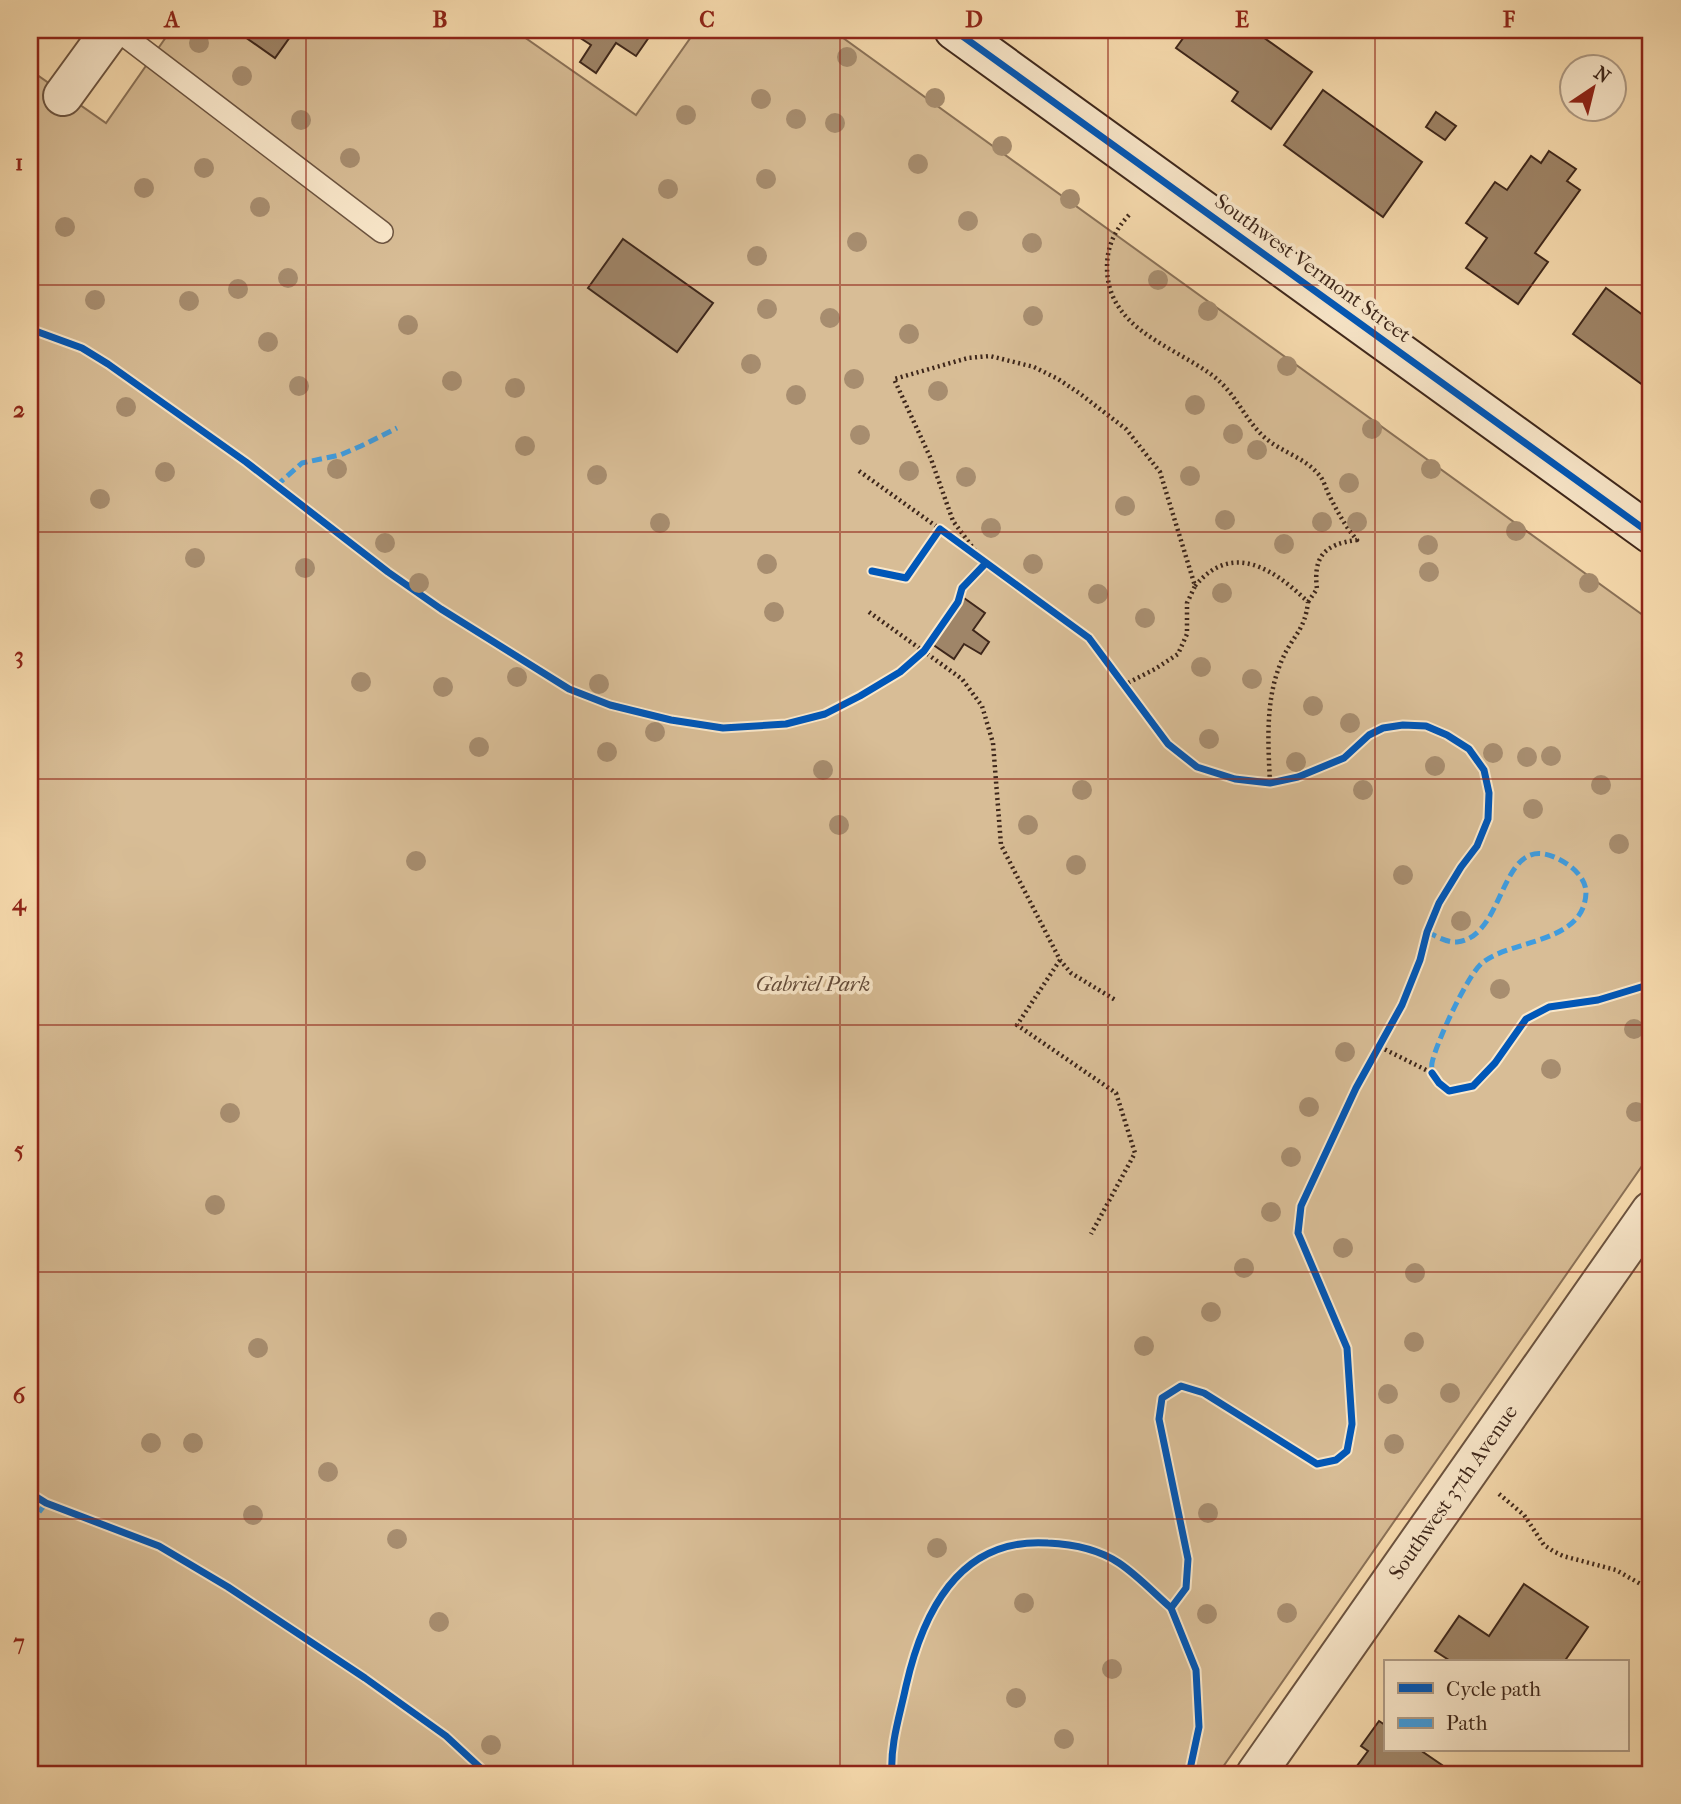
<svg xmlns="http://www.w3.org/2000/svg" width="1681" height="1804" viewBox="0 0 1681 1804" font-family="'IM FELL French Canon',serif">
<rect width="100%" height="100%" fill="#f8dcaf"/>
<filter id="stains"><feTurbulence type="fractalNoise" baseFrequency=".00286" numOctaves="4"/><feColorMatrix values="0 0 0 0 .2 0 0 0 0 .09 0 0 0 0 .02 0 0 0 .5 -.17"/></filter>
<radialGradient id="worn" r=".72"><stop offset=".6" stop-color="#630" stop-opacity="0"/><stop offset="1" stop-color="#630" stop-opacity=".3"/></radialGradient>
<polygon fill="#d8bd96" stroke="#8b7258" stroke-width="2" points="171,30 514,30 636,115 696,30 832,30 1651,621 1651,1153 1218,1774 30,1774 30,70 106,123"/>
<g fill="#9f8568" stroke="#3e271b" stroke-width="2">
<polygon points="250,30 295,30 275,58 245,37"/>
<polygon points="568,30 654,30 636,56 616,43 596,73 580,62 591,45"/>
<polygon points="1189,30 1253,30 1312,72 1271,129 1232,101 1238,92 1176,48"/>
<polygon points="1323,90 1422,162 1383,217 1284,145"/>
<polygon points="1436,112 1456,126 1445,140 1426,127"/>
<polygon points="1549,151 1576,169 1567,181 1580,190 1535,253 1548,262 1518,304 1466,268 1487,238 1466,223 1495,182 1507,190 1531,156 1541,163"/>
<polygon points="623,239 713,303 677,352 588,288"/>
<polygon points="1606,288 1651,321 1651,391 1573,334"/>
<polygon points="964,598 985,613 973,630 989,642 981,654 964,644 954,659 932,644"/>
<polygon points="1524,1584 1588,1627 1564,1662 1452,1662 1435,1651 1459,1616 1489,1636"/>
<polygon points="1379,1721 1385,1725 1385,1750 1420,1750 1442,1765 1436,1774 1351,1774 1368,1751 1361,1746"/>
</g>
<g fill="none" stroke-linecap="round" stroke-linejoin="round">
<g stroke="#6c5440" stroke-width="24">
<polyline id="service" points="117,30 382,232"/>
</g>
<g stroke="#6c5440" stroke-width="42">
<g id="minor">
<polyline points="63,96 111,30"/>
<polyline points="1256,1774 1651,1211"/>
</g>
</g>
<g stroke="#3e271b" stroke-width="42">
<polyline id="secondary" points="954,30 1651,534"/>
</g>
<g stroke="#3e271b" stroke-width="4.5" stroke-dasharray="2 3.5" stroke-linecap="butt">
<path d="M1129 215C1115 230 1107 246 1107 267 1107 328 1171 345 1212 375 1236 393 1243 417 1263 436 1280 452 1305 457 1320 476 1324 481 1326 489 1329 495 1337 511 1345 526 1357 540 1324 544 1313 557 1317 589L1308 602"/>
<polyline points="859,471 940,529"/>
<polyline points="985,564 953,521 931,459 894,379 968,358 990,356 1034,367 1058,379 1079,393 1126,429 1160,472 1195,586 1187,603 1187,634 1178,654 1155,669 1124,685"/>
<path d="M1195 586C1232 541 1274 569 1308 602 1305 631 1292 636 1282 660 1265 698 1268 742 1270 783"/>
<polyline points="869,612 962,679 982,706 993,743 1001,845 1060,960 1071,973 1117,1001"/>
<polyline points="1060,960 1017,1025 1116,1093 1135,1153 1091,1234"/>
<polyline points="1380,1047 1432,1073"/>
<polyline points="1499,1494 1524,1515 1544,1545 1553,1551 1563,1556 1616,1570 1651,1590"/>
</g>
<use href="#service" stroke="#fae8cb" stroke-width="21"/>
<use href="#minor" stroke="#fae8cb" stroke-width="38"/>
<use href="#secondary" stroke="#fae8cb" stroke-width="38"/>
<g stroke="#3f9cdf" stroke-width="5" stroke-dasharray="10 5" stroke-linecap="butt">
<polyline points="276,486 302,463 340,455 361,446 397,428"/>
<path d="M1427 932C1436 936 1447 943 1457 942 1511 936 1497 815 1570 866 1578 872 1586 882 1586 892 1585 944 1511 939 1482 963 1467 976 1436 1043 1432 1063 1431 1069 1433 1073 1436 1078"/>
<polyline points="30,1524 46,1503"/>
</g>
<g stroke="#fae8cb" stroke-width="11">
<g id="cycleway">
<polyline points="954,30 1651,534"/>
<polyline points="30,329 82,348 108,364 246,462 388,572 441,609 569,689 610,705 671,720 723,728 786,724 825,714 860,696 900,672 924,651 958,602 962,588 985,564"/>
<path d="M872 571 906 578 940 529 1089 638 1168 744 1197 767 1235 779 1270 783 1298 777 1344 758 1369 735 1383 728 1403 725 1426 726 1447 735 1469 749 1484 770 1489 793 1488 819 1477 846 1461 867 1439 903 1427 932 1420 960 1402 1005 1356 1088 1301 1206 1298 1233 1347 1348 1352 1424 1347 1451 1336 1460 1317 1464 1204 1393 1181 1386 1162 1398 1159 1419 1188 1559 1186 1588 1171 1608C1154 1593 1137 1575 1119 1563 1098 1549 1072 1544 1048 1543 960 1537 923 1611 906 1686 900 1715 890 1744 892 1774"/>
<polyline points="1432,1073 1439,1083 1449,1091 1473,1086 1495,1063 1526,1019 1549,1007 1598,1000 1651,984"/>
<polyline points="30,1493 46,1503 159,1546 228,1587 365,1678 446,1736 487,1774"/>
<polyline points="1171,1608 1196,1670 1199,1727 1189,1774"/>
</g>
</g>
<use href="#cycleway" stroke="#0057b8" stroke-width="7"/>
</g>
<g fill="#a78d6f">
<circle cx="199" cy="43" r="10"/>
<circle cx="847" cy="57" r="10"/>
<circle cx="242" cy="76" r="10"/>
<circle cx="935" cy="98" r="10"/>
<circle cx="761" cy="99" r="10"/>
<circle cx="686" cy="115" r="10"/>
<circle cx="796" cy="119" r="10"/>
<circle cx="301" cy="120" r="10"/>
<circle cx="835" cy="123" r="10"/>
<circle cx="1002" cy="146" r="10"/>
<circle cx="350" cy="158" r="10"/>
<circle cx="918" cy="164" r="10"/>
<circle cx="204" cy="168" r="10"/>
<circle cx="766" cy="179" r="10"/>
<circle cx="144" cy="188" r="10"/>
<circle cx="668" cy="189" r="10"/>
<circle cx="1070" cy="199" r="10"/>
<circle cx="260" cy="207" r="10"/>
<circle cx="968" cy="221" r="10"/>
<circle cx="65" cy="227" r="10"/>
<circle cx="857" cy="242" r="10"/>
<circle cx="1032" cy="243" r="10"/>
<circle cx="757" cy="256" r="10"/>
<circle cx="288" cy="278" r="10"/>
<circle cx="1158" cy="280" r="10"/>
<circle cx="238" cy="289" r="10"/>
<circle cx="95" cy="300" r="10"/>
<circle cx="189" cy="301" r="10"/>
<circle cx="767" cy="309" r="10"/>
<circle cx="1208" cy="311" r="10"/>
<circle cx="1033" cy="316" r="10"/>
<circle cx="830" cy="318" r="10"/>
<circle cx="408" cy="325" r="10"/>
<circle cx="909" cy="334" r="10"/>
<circle cx="268" cy="342" r="10"/>
<circle cx="751" cy="364" r="10"/>
<circle cx="1287" cy="366" r="10"/>
<circle cx="854" cy="379" r="10"/>
<circle cx="452" cy="381" r="10"/>
<circle cx="299" cy="386" r="10"/>
<circle cx="515" cy="388" r="10"/>
<circle cx="938" cy="391" r="10"/>
<circle cx="796" cy="395" r="10"/>
<circle cx="1195" cy="405" r="10"/>
<circle cx="126" cy="407" r="10"/>
<circle cx="1372" cy="429" r="10"/>
<circle cx="1233" cy="434" r="10"/>
<circle cx="860" cy="435" r="10"/>
<circle cx="525" cy="446" r="10"/>
<circle cx="1257" cy="450" r="10"/>
<circle cx="337" cy="469" r="10"/>
<circle cx="1431" cy="469" r="10"/>
<circle cx="909" cy="471" r="10"/>
<circle cx="165" cy="472" r="10"/>
<circle cx="597" cy="475" r="10"/>
<circle cx="1190" cy="476" r="10"/>
<circle cx="966" cy="477" r="10"/>
<circle cx="1349" cy="483" r="10"/>
<circle cx="100" cy="499" r="10"/>
<circle cx="1125" cy="506" r="10"/>
<circle cx="1225" cy="520" r="10"/>
<circle cx="1322" cy="522" r="10"/>
<circle cx="1357" cy="522" r="10"/>
<circle cx="660" cy="523" r="10"/>
<circle cx="991" cy="528" r="10"/>
<circle cx="1516" cy="531" r="10"/>
<circle cx="385" cy="543" r="10"/>
<circle cx="1284" cy="544" r="10"/>
<circle cx="1428" cy="545" r="10"/>
<circle cx="195" cy="558" r="10"/>
<circle cx="767" cy="564" r="10"/>
<circle cx="1033" cy="564" r="10"/>
<circle cx="305" cy="568" r="10"/>
<circle cx="1429" cy="572" r="10"/>
<circle cx="419" cy="583" r="10"/>
<circle cx="1589" cy="583" r="10"/>
<circle cx="1222" cy="593" r="10"/>
<circle cx="1098" cy="594" r="10"/>
<circle cx="774" cy="612" r="10"/>
<circle cx="1145" cy="618" r="10"/>
<circle cx="1201" cy="667" r="10"/>
<circle cx="517" cy="677" r="10"/>
<circle cx="1252" cy="679" r="10"/>
<circle cx="361" cy="682" r="10"/>
<circle cx="599" cy="684" r="10"/>
<circle cx="443" cy="687" r="10"/>
<circle cx="1313" cy="706" r="10"/>
<circle cx="1350" cy="723" r="10"/>
<circle cx="655" cy="732" r="10"/>
<circle cx="1209" cy="739" r="10"/>
<circle cx="479" cy="747" r="10"/>
<circle cx="607" cy="752" r="10"/>
<circle cx="1493" cy="753" r="10"/>
<circle cx="1551" cy="756" r="10"/>
<circle cx="1527" cy="757" r="10"/>
<circle cx="1296" cy="762" r="10"/>
<circle cx="1435" cy="766" r="10"/>
<circle cx="823" cy="770" r="10"/>
<circle cx="1601" cy="785" r="10"/>
<circle cx="1082" cy="790" r="10"/>
<circle cx="1363" cy="790" r="10"/>
<circle cx="1533" cy="809" r="10"/>
<circle cx="839" cy="825" r="10"/>
<circle cx="1028" cy="825" r="10"/>
<circle cx="1619" cy="844" r="10"/>
<circle cx="416" cy="861" r="10"/>
<circle cx="1076" cy="865" r="10"/>
<circle cx="1403" cy="875" r="10"/>
<circle cx="1461" cy="921" r="10"/>
<circle cx="1500" cy="989" r="10"/>
<circle cx="1634" cy="1029" r="10"/>
<circle cx="1345" cy="1052" r="10"/>
<circle cx="1551" cy="1069" r="10"/>
<circle cx="1309" cy="1107" r="10"/>
<circle cx="1636" cy="1112" r="10"/>
<circle cx="230" cy="1113" r="10"/>
<circle cx="1291" cy="1157" r="10"/>
<circle cx="215" cy="1205" r="10"/>
<circle cx="1271" cy="1212" r="10"/>
<circle cx="1343" cy="1248" r="10"/>
<circle cx="1244" cy="1268" r="10"/>
<circle cx="1415" cy="1273" r="10"/>
<circle cx="1211" cy="1312" r="10"/>
<circle cx="1414" cy="1342" r="10"/>
<circle cx="1144" cy="1346" r="10"/>
<circle cx="258" cy="1348" r="10"/>
<circle cx="1450" cy="1393" r="10"/>
<circle cx="1388" cy="1394" r="10"/>
<circle cx="151" cy="1443" r="10"/>
<circle cx="193" cy="1443" r="10"/>
<circle cx="1394" cy="1444" r="10"/>
<circle cx="328" cy="1472" r="10"/>
<circle cx="1208" cy="1513" r="10"/>
<circle cx="253" cy="1515" r="10"/>
<circle cx="397" cy="1539" r="10"/>
<circle cx="937" cy="1548" r="10"/>
<circle cx="1024" cy="1603" r="10"/>
<circle cx="1287" cy="1613" r="10"/>
<circle cx="1207" cy="1614" r="10"/>
<circle cx="439" cy="1622" r="10"/>
<circle cx="1112" cy="1669" r="10"/>
<circle cx="1016" cy="1698" r="10"/>
<circle cx="1064" cy="1739" r="10"/>
<circle cx="491" cy="1745" r="10"/>
</g>
<path fill="none" stroke="#8f2418" stroke-width="2" stroke-opacity="0.55" d="M306 30V1774M573 30V1774M840 30V1774M1108 30V1774M1375 30V1774M30 285H1651M30 532H1651M30 779H1651M30 1025H1651M30 1272H1651M30 1519H1651"/>
<g text-anchor="middle" stroke-width="7" stroke-linejoin="round" paint-order="stroke">
<g font-size="21" fill="#3e271b" stroke="#fae8cb">
<text transform="translate(1313 268) rotate(36)" y="7">Southwest Vermont Street</text>
<text transform="translate(1453 1492) rotate(-55)" y="7">Southwest 37th Avenue</text>
</g>
<g font-size="21" font-style="italic" fill="#644c3a" stroke="#fae8cb">
<text x="813" y="991">Gabriel Park</text>
</g>
</g>
<rect width="1681" height="1804" fill="none" stroke="#f8dcaf" stroke-width="77"/>
<rect x="1384" y="1660" width="245" height="91" fill="#fae8cb" stroke="#af9b85" stroke-width="2"/>
<rect x="1398" y="1683" width="35" height="10" fill="#0057b8" stroke="#af9b85" stroke-width="2"/>
<text x="1446" y="1696" font-size="21" fill="#3e271b">Cycle path</text>
<rect x="1398" y="1718" width="35" height="10" fill="#3f9cdf" stroke="#af9b85" stroke-width="2"/>
<text x="1446" y="1730" font-size="21" fill="#3e271b">Path</text>
<g transform="translate(1593 88) rotate(35)"><circle r="33" fill="#fae8cb" stroke="#af9b85" stroke-width="2"/>
<path d="M0-5L12 26L0 18L-12 26Z" fill="#8f2418"/>
<text y="-10" font-size="19" font-weight="bold" text-anchor="middle" fill="#3e271b">N</text>
</g>
<rect x="38" y="38" width="1604" height="1728" fill="none" stroke="#8f2418" stroke-width="2.5"/>
<g font-size="23" text-anchor="middle" font-weight="bold" fill="#8f2418">
<text x="172" y="27">A</text>
<text x="440" y="27">B</text>
<text x="707" y="27">C</text>
<text x="974" y="27">D</text>
<text x="1242" y="27">E</text>
<text x="1509" y="27">F</text>
<text x="19" y="170">1</text>
<text x="19" y="417">2</text>
<text x="19" y="663">3</text>
<text x="19" y="910">4</text>
<text x="19" y="1157">5</text>
<text x="19" y="1403">6</text>
<text x="19" y="1650">7</text>
</g>
<rect width="100%" height="100%" filter="url(#stains)"/>
<rect width="100%" height="100%" fill="url(#worn)"/>
</svg>
